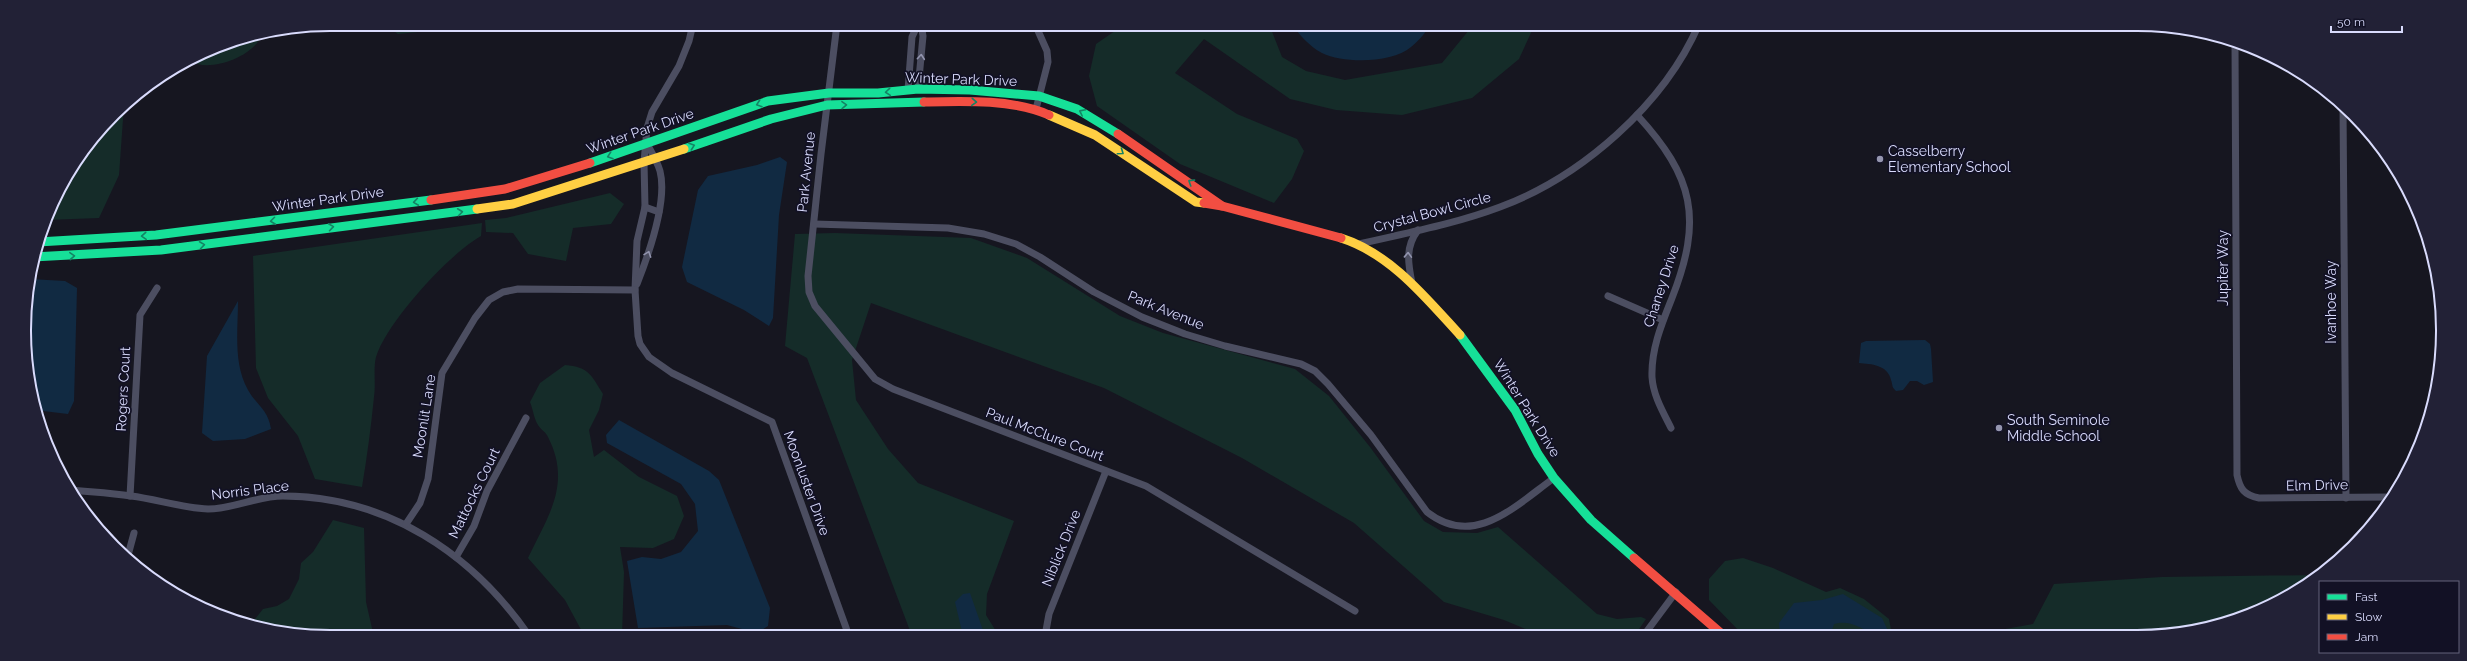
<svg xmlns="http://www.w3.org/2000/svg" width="2467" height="661" viewBox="0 0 2467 661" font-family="Raleway,sans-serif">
<rect width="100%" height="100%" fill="#161620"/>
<g fill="#152c29">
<polygon points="384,24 399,24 410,32 418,32 398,34"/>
<polygon points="1125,24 1269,24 1282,57 1306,71 1345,80 1442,63 1474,24 1535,24 1519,59 1472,98 1402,115 1336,110 1290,99 1204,39 1175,73 1237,114 1297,139 1304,151 1292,179 1274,203 1180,164 1097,106 1089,76 1096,44"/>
<path d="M262 33C258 55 209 74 191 61L213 47Z"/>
<path d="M124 105 119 175 99 218 46 220C64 172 89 142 124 105Z"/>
<polygon points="610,193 624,204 611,224 573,228 566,261 528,254 513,233 486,232 485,220 506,218"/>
<path d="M482 223 481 236C449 254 387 322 376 357 373 369 376 384 374 397 371 427 367 457 362 487L315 479 298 436 268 398 256 368 253 256Z"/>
<polygon points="835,233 971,238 1027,258 1120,316 1163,333 1295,369 1329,396 1370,447 1424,521 1443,532 1477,533 1498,527 1597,614 1617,619 1641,617 1646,619 1635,635 1540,635 1504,620 1444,602 1354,523 1242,458 1104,388 871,303 852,360 856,400 888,449 918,483 1014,521 987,594 986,615 999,636 912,636 807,358 785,346 795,234"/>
<path d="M565 365C589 367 591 375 603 394L599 410 589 430 594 457 604 450 639 477 677 496 684 516 674 539 653 548 620 547 624 572 622 637H585L565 600 528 558C548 516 572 484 548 437 546 432 541 430 538 425 534 419 533 409 530 402L540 383Z"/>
<path d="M333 520 364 528 366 602 374 637C333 637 290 638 251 624L263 609 277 606 289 599 299 579 301 563 313 552Z"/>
<polygon points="1743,558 1773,568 1826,592 1840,588 1864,599 1889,619 1892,635 1743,635 1709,600 1709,579 1725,561"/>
<polygon points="2317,575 2272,605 2176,634 1972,635 2033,624 2054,584 2162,577"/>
</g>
<g fill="#112a42">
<path d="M1291 24H1432C1426 31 1419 41 1411 47 1392 63 1345 64 1322 53 1310 47 1300 35 1291 24Z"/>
<polygon points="780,157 787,162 779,215 773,318 769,326 744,310 687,282 682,267 698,190 708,176 757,165"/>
<polygon points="30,279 65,281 77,288 74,401 68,414 35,410 25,310"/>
<path d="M238 301C238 331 233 363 248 390 257 406 268 409 271 429L245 439 213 441 202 433 207 356Z"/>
<path d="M1925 340 1930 344 1931 349 1933 382 1924 385 1917 381H1910L1903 390 1896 391C1891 386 1893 385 1891 380 1888 365 1871 364 1859 363L1861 343 1866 341Z"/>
<polygon points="619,420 709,471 719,480 770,608 768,626 757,633 727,625 638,628 627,561 642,557 661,559 681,552 698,531 695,504 681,484 607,443 606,435"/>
<polygon points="970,593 985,636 963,636 955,602 963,594"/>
<path d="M1843 594 1882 618 1890 635C1887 635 1881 636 1877 635 1862 630 1851 619 1834 624L1832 630 1833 635H1780L1779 623 1794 603 1822 600Z"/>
</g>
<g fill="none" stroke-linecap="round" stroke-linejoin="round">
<g stroke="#4c4e61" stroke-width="7">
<polyline points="693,24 689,41 679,66 652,112 647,128 644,162 645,207 637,241 635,290 638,336 640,344 649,357 672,373 772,422 849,636"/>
<polyline points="837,24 821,154 808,276 809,292 815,306 875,379 893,389 1146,486 1355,611"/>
<polyline points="1035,24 1047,51 1048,62 1036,109"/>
<path d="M2235 42 2237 475C2240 489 2244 495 2259 498L2391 497"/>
<polyline points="918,89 923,36 921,24"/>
<polyline points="908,90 912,37 918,24"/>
<polyline points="2343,106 2346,498"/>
<path d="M1637 115C1694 177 1703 219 1672 298 1662 323 1651 349 1652 377 1653 395 1663 412 1671 428"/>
<polyline points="645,207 659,212"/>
<path d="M814 224 948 228 984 234 1016 244 1040 257 1094 292 1142 317 1185 334 1225 346 1301 364 1315 371 1328 384 1371 435 1427 512C1474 549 1515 506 1554 478"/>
<path d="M1359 244C1406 233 1455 224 1500 207 1581 177 1664 105 1699 24"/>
<path d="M1412 283C1408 263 1405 247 1418 230"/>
<path d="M637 284C648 256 668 202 660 171 657 161 652 153 647 144"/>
<polyline points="1608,296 1663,320"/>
<path d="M70 490C90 492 111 493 131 496 156 499 182 508 208 509 233 509 257 496 283 496 386 496 472 553 530 637"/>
<polyline points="130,496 140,315 157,288"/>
<polyline points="406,524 420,503 428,479 442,373 475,318 489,300 503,292 518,289 635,290"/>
<polyline points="456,557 474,526 487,491 526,418"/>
<polyline points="127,559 134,533"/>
<polyline points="1644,635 1676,592"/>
<polyline points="1045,636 1049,614 1106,471"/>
</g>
<g stroke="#16e098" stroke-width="9">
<polyline points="684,149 771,119 827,105 924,102"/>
<polyline points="590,163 768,101 829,93 878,93 918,89 970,90 1039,96 1077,109 1118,134"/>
<polyline points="38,242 156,235 431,200"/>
<polyline points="33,257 161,250 477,209"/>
<polyline points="1460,335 1515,410 1538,454 1554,478 1591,520 1634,558"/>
</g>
<g stroke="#ffcf43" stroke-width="9">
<polyline points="1049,115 1095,135 1196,202 1204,203"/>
<polyline points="477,209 513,204 684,149"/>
<path d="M1341 238C1391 254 1426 298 1460 335"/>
</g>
<g stroke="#f24e42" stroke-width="9">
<path d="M924 102C963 101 1013 99 1049 115"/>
<polyline points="1118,134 1222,206"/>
<polyline points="431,200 505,189 590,163"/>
<polyline points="1204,203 1222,206 1341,238"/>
<polyline points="1634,558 1723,635"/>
</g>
</g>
<defs><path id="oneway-chevron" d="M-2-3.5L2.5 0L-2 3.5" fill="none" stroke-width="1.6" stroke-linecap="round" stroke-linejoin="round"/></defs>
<g stroke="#9294ae">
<use href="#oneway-chevron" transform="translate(921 57) rotate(-85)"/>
<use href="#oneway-chevron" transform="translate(648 254) rotate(-70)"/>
<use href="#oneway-chevron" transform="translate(1408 255) rotate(-88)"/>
</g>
<g stroke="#148364">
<use href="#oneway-chevron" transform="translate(888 92) rotate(175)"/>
<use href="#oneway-chevron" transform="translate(974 102) rotate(4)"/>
<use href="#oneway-chevron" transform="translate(759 104) rotate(161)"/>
<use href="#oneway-chevron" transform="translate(844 105) rotate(-1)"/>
<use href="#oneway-chevron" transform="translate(1082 112) rotate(-153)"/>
<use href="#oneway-chevron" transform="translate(692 146) rotate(-19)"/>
<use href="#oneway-chevron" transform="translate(1121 152) rotate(35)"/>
<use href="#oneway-chevron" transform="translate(610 156) rotate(161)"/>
<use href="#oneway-chevron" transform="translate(1191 182) rotate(-147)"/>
<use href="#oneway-chevron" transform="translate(416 202) rotate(172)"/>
<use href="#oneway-chevron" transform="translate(460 212) rotate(-7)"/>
<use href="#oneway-chevron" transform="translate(273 221) rotate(173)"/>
<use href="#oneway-chevron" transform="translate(331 227) rotate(-8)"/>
<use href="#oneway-chevron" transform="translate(144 236) rotate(176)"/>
<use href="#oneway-chevron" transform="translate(202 245) rotate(-8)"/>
<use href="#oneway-chevron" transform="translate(72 256) rotate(-3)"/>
</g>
<g fill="#9596af" stroke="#121125" stroke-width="1.5">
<circle cx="1880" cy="159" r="4"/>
<circle cx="1999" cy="428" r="4"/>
</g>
<g text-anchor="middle" stroke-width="3.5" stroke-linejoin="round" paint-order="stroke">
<g font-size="14" fill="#d9dbfc" stroke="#121125">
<text transform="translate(961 79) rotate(2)" y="5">Winter Park Drive</text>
<text transform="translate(640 131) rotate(-19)" y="5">Winter Park Drive</text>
<text transform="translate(806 172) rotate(-84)" y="5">Park Avenue</text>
<text transform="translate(328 199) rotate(-8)" y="5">Winter Park Drive</text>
<text transform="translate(1432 212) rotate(-15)" y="5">Crystal Bowl Circle</text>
<text transform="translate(2223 268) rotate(-90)" y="5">Jupiter Way</text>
<text transform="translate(1661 286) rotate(-72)" y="5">Chaney Drive</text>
<text transform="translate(2331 302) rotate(-90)" y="5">Ivanhoe Way</text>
<text transform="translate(1166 310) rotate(22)" y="5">Park Avenue</text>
<text transform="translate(123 389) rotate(-87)" y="5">Rogers Court</text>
<text transform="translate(1527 408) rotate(58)" y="5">Winter Park Drive</text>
<text transform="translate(424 416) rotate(-81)" y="5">Moonlit Lane</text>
<text transform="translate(1045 434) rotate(21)" y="5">Paul McClure Court</text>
<text transform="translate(807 483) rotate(70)" y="5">Moonluster Drive</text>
<text transform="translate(2317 485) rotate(-1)" y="5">Elm Drive</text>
<text transform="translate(250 490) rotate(-7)" y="5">Norris Place</text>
<text transform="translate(474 493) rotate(-64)" y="5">Mattocks Court</text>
<text transform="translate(1061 548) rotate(-68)" y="5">Niblick Drive</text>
</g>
<g font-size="14" fill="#d9dbfc" stroke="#121125" text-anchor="start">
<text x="1888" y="156">Casselberry<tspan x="1888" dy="16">Elementary School</tspan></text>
<text x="2007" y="425">South Seminole<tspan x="2007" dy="16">Middle School</tspan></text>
</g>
</g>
<path d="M0 0H2467V661H0ZM330 31H2137A299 299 0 0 1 2436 330V331A299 299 0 0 1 2137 630H330A299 299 0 0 1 31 331V330A299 299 0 0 1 330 31Z" fill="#222136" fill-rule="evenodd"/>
<path fill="none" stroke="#d9dbfc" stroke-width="2" d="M330 31H2137A299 299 0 0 1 2436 330V331A299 299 0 0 1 2137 630H330A299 299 0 0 1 31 331V330A299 299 0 0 1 330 31Z"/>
<rect x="2319" y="581" width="140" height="72" fill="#121125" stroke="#62627b"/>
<rect x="2327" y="594" width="20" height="6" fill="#16e098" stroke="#62627b"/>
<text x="2355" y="601" font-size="12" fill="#d9dbfc">Fast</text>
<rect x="2327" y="614" width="20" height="6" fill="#ffcf43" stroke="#62627b"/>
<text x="2355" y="621" font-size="12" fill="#d9dbfc">Slow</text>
<rect x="2327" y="634" width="20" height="6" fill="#f24e42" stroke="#62627b"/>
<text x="2355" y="641" font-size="12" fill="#d9dbfc">Jam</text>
<path d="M2331 26v6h71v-6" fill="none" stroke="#d9dbfc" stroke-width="2"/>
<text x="2337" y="26" font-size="12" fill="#d9dbfc" stroke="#121125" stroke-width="3" paint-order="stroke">50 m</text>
</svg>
